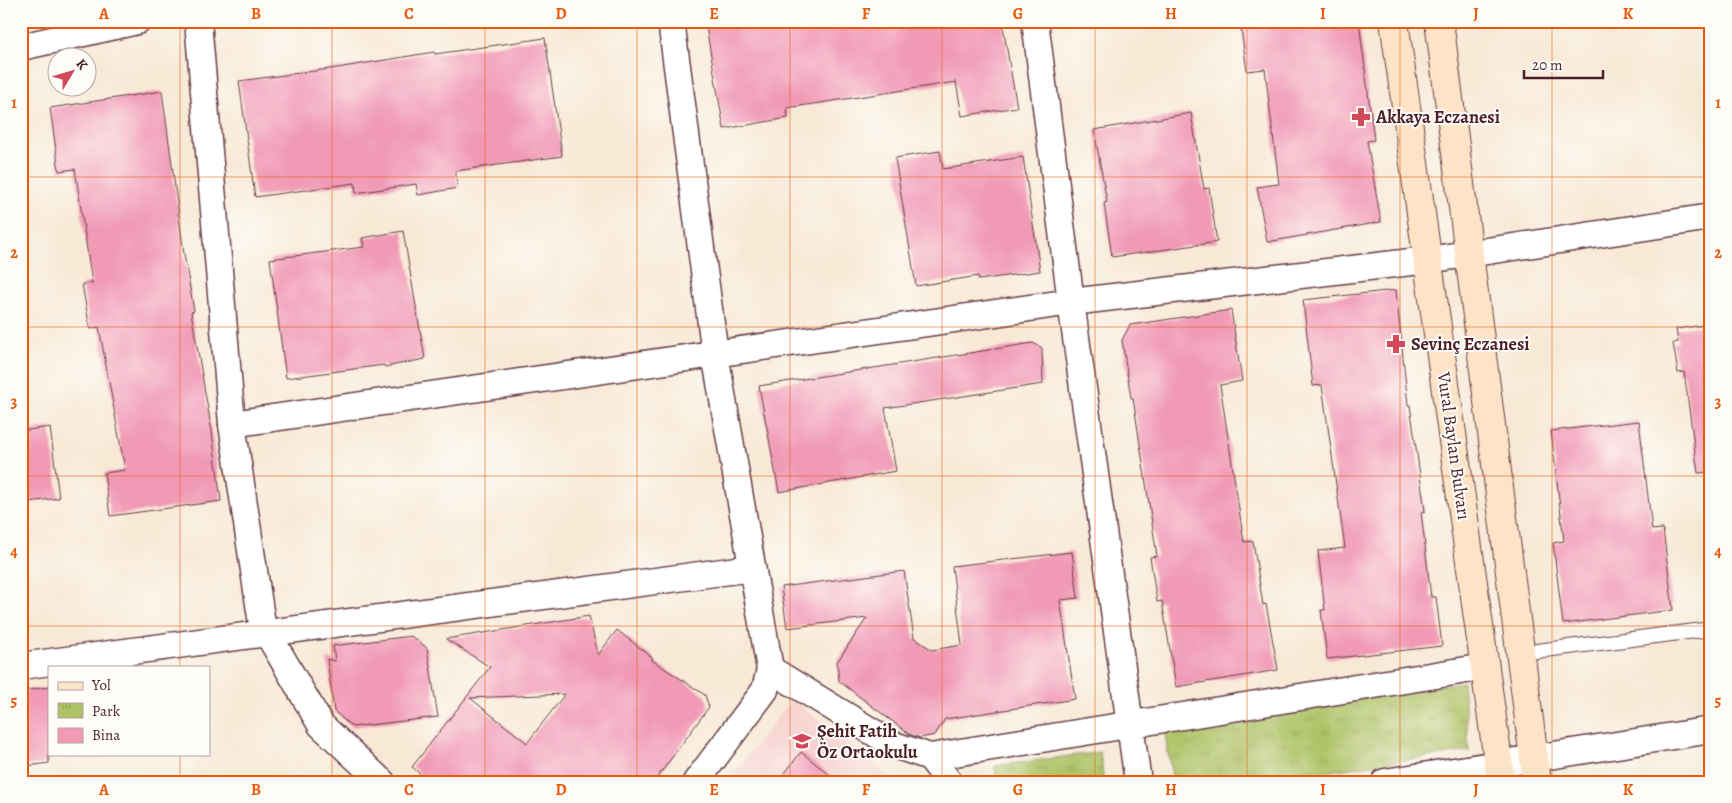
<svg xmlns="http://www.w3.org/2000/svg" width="1732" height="803" viewBox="0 0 1732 803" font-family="Alegreya,serif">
<defs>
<pattern id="park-tufts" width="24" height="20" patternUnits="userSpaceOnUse" patternTransform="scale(1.25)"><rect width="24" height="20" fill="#afc266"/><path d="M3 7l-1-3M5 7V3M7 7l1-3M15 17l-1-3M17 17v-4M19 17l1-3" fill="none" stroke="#98a659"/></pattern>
</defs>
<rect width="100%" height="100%" fill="#fdfcf7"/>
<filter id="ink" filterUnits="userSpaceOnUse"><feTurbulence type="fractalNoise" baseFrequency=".02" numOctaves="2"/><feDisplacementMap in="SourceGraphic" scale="10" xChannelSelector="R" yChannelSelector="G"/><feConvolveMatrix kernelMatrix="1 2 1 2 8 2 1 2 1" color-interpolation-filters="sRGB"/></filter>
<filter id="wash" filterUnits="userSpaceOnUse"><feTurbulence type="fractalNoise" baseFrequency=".0096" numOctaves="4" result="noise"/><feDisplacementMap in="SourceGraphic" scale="20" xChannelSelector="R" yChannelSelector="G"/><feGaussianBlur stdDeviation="1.12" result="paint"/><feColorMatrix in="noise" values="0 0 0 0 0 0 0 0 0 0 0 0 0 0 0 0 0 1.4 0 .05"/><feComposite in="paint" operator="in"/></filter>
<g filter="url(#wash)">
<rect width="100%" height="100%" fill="#f8e9d6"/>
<polygon fill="#f7d0cf" points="792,699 896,782 727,782"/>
<g fill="url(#park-tufts)" stroke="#7c7048">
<polygon points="1463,682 1469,751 1256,782 1173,782 1164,729"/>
<polygon points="1100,752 1104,782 997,782 995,766"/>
</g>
<g id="blocks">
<g fill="#f19ab6" fill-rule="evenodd">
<polygon points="705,21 1002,21 1017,107 962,116 956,82 787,108 788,118 724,129"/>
<polygon points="1240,21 1359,21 1374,140 1367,141 1381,222 1267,242 1257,187 1279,184 1265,69 1247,71"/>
<polygon points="545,38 562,156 455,171 458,188 418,195 416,184 356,193 355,183 255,197 239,81 337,68 434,52 435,54"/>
<polygon points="162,91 184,254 194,311 191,312 212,432 221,501 110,516 104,473 125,470 99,327 90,329 82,284 92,283 75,169 59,171 50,108"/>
<polygon points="1191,113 1204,189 1209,188 1217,242 1112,257 1104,203 1107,202 1094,130"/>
<polygon points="940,151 943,169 1023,157 1040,271 979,280 978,276 916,286 895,158"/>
<polygon points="403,231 425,359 385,367 384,365 286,378 270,259 364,247 362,238"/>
<polygon points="1396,290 1408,405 1410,405 1425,511 1421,512 1431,597 1436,597 1442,646 1327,659 1321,610 1325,610 1318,551 1345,548 1322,385 1313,386 1303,300"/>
<polygon points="1231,310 1242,381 1220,385 1244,542 1253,541 1263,605 1266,604 1278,670 1176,687 1162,601 1157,602 1150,557 1157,556 1133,398 1131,398 1122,340 1130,325"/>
<polygon points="1711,324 1711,472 1698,473 1684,372 1678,373 1673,343 1678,342 1676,329"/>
<polygon points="1033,343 1042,348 1043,384 885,408 896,471 779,492 759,386"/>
<polygon points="1639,421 1652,530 1663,529 1673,610 1563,624 1553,543 1564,541 1551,431"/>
<polygon points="50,427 59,498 21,503 21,431"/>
<polygon points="1072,552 1078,598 1060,600 1075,699 945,719 935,735 920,738 909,734 839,681 837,662 867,618 787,628 781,587 904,571 914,638 932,650 962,645 952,566"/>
<path d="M589 616 598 655 617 630 653 658 652 660 705 695 709 707 654 782H430L412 767 490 667 446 639ZM565 694 527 743 470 698Z"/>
<polygon points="411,636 427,648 438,717 352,727 334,711 327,659 335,661 333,646"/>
<polygon points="49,687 49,763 21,767 21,691"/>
<polygon points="801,752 839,782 778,782"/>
</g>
</g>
</g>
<g filter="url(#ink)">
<use href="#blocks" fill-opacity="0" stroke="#643d45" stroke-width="1"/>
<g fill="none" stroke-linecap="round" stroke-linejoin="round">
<g stroke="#643d45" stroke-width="16">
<polyline id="lane" points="1521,653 1711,629"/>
</g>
<g stroke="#643d45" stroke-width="29">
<g id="street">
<polyline points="198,21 232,424 262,624 321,725 382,782"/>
<polyline points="671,21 715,354 770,669 765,690 696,782"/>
<polyline points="1035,21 1071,302 1138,782"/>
<polyline points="21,47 137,21"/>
<polyline points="232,424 1071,302 1428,260 1711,217"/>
<polyline points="21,666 752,568"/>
<polyline points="770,669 894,745 930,757 1485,667"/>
<polyline points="930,757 949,782"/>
<polyline points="1385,782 1711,730"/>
</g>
</g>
<g stroke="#643d45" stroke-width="30">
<g id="secondary">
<polyline points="1394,21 1501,782"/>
<polyline points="1439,21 1537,782"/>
</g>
</g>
<use href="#lane" stroke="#fff" stroke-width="14"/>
<use href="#street" stroke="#fff" stroke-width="26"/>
<use href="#secondary" stroke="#fee4c6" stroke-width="28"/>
</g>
</g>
<path fill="none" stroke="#e8590c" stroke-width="1" stroke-opacity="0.55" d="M180 21V667M332 21V782M485 21V782M637 21V782M790 21V782M942 21V782M1095 21V782M1247 21V782M1400 21V782M1552 21V782M21 177H1711M21 327H1711M21 476H1711M21 626H1711M180 754V782"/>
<defs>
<g id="pharmacy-bare" transform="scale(1.5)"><path d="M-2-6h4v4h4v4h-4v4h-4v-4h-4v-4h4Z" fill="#d1495b" stroke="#fdfcf7" stroke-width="2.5" paint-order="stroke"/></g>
<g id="school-bare" transform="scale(1.5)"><path d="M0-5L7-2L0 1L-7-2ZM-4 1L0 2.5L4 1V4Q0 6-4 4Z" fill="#d1495b" stroke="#fdfcf7" stroke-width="2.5" paint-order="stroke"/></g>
</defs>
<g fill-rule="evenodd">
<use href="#pharmacy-bare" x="1361" y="117"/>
<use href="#pharmacy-bare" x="1396" y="344"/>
<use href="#school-bare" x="802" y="741"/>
</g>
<g text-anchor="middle" stroke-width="4" stroke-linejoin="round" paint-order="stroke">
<g font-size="18" font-weight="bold" fill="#4a1f2b" stroke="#fdfcf7" text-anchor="start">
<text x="1376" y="123">Akkaya Eczanesi</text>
<text x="1411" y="350">Sevinç Eczanesi</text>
<text x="817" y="737">Şehit Fatih<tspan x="817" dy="21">Öz Ortaokulu</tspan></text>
</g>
<g font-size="18" fill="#4a1f2b" stroke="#fdfcf7">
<text transform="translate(1454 446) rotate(82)" y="6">Vural Baylan Bulvarı</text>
</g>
</g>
<rect width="1732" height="803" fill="none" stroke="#fdfcf7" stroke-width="55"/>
<rect x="48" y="666" width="162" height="90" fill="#fdfcf7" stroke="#b5a4a5"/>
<rect x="58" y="682" width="25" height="8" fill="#fee4c6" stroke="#b5a4a5"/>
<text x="92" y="690" font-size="15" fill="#4a1f2b">Yol</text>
<rect x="58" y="703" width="25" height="15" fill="url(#park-tufts)" stroke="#b5a4a5"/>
<text x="92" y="716" font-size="15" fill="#4a1f2b">Park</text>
<rect x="58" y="728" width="25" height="15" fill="#f19ab6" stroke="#b5a4a5"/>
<text x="92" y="740" font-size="15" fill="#4a1f2b">Bina</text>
<g transform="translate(72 72) rotate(52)"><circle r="24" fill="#fdfcf7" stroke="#b5a4a5"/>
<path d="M0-4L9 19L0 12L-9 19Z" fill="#d1495b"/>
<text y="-8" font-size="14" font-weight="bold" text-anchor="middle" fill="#4a1f2b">K</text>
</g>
<path d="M1524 70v8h79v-8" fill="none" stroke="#4a1f2b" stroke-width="2.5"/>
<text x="1532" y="70" font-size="15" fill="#4a1f2b" stroke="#fdfcf7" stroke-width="4" paint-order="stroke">20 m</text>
<rect x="28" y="28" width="1676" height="748" fill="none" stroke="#e8590c" stroke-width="2"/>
<g font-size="16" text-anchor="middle" font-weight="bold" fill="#e8590c">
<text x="104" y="19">A</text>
<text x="256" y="19">B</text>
<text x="409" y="19">C</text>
<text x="561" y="19">D</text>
<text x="714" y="19">E</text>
<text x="866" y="19">F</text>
<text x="1018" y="19">G</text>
<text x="1171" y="19">H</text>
<text x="1323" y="19">I</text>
<text x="1476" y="19">J</text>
<text x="1628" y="19">K</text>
<text x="14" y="108">1</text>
<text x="1718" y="108">1</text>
<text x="14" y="258">2</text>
<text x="1718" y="258">2</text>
<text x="14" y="407">3</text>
<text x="1718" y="407">3</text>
<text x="14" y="557">4</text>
<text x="1718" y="557">4</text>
<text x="14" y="706">5</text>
<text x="1718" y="706">5</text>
<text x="104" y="795">A</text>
<text x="256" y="795">B</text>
<text x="409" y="795">C</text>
<text x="561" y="795">D</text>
<text x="714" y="795">E</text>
<text x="866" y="795">F</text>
<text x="1018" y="795">G</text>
<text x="1171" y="795">H</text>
<text x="1323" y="795">I</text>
<text x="1476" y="795">J</text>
<text x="1628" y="795">K</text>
</g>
</svg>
